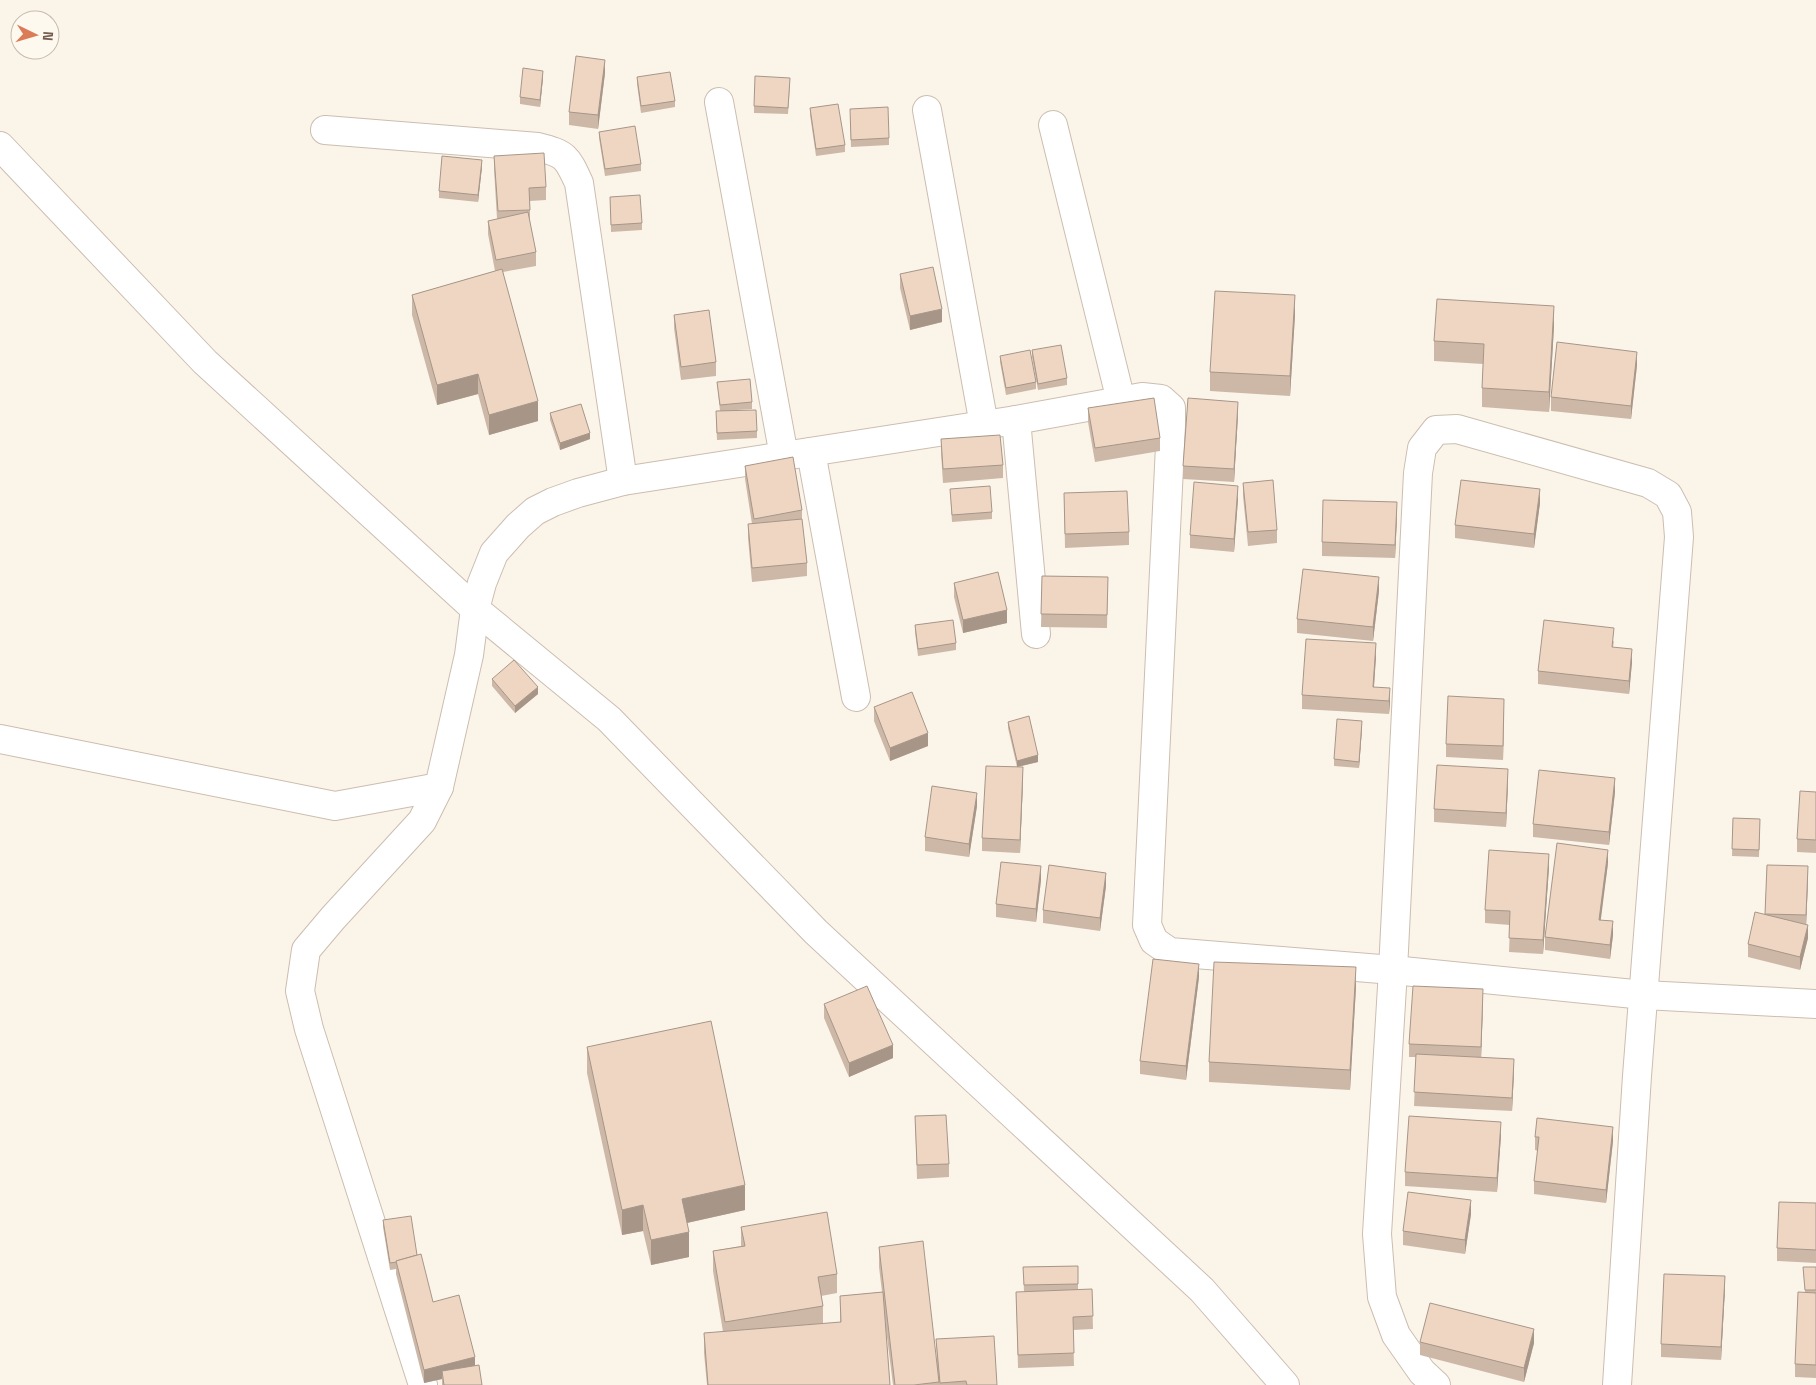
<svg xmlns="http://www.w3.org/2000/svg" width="1816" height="1385" viewBox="0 0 1816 1385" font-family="'Space Grotesk',sans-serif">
<rect width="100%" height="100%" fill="#fbf5e9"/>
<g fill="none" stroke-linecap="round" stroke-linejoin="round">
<g stroke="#ccbdb0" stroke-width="30">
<g id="minor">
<polyline points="719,102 784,456"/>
<polyline points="927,110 984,425"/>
<polyline points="1053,125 1121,401"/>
<path d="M325 130 538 147C566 154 567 157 579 183L623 481"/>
<polyline points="0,146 205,362 475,609 609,719 816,932 1202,1290 1285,1385"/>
<polyline points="1016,420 1036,634"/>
<polyline points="811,452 856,697"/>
<polyline points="0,739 335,806 439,787"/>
<polyline points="423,1385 309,1029 300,991 306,950 333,918 422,821 439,787 469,655 475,609 482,583 494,553 518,526 535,511 553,502 578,493 623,481 1016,420 1142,397 1161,399 1171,408 1171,425 1147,925 1154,941 1170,952 1393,970 1644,995 1816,1004"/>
<polyline points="1436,1385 1422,1372 1396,1335 1382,1297 1377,1234 1393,970 1418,473 1422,448 1436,430 1457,429 1648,483 1668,495 1677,512 1679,537 1637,1076 1617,1385"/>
</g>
</g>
<use href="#minor" stroke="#fff" stroke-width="28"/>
</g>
<g fill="#cdb8a8">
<polygon points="605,73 598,129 569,125 569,112"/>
<polygon points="637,77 675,101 675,107 641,113 637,84"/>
<polygon points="543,78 540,107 520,104 520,97"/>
<polygon points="790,85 788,114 754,113 754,106"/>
<polygon points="810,108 845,145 845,152 816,156 810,115"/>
<polygon points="850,116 889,138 889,145 851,147"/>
<polygon points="599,132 641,164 641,171 605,176 599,138"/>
<polygon points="494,156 546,187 546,200 530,201 530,223 536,252 536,266 503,272 538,421 489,435 478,394 437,405 412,315 412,295 495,271 488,234 488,221 497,219 494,169"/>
<polygon points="482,167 478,202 439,198 439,191"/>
<polygon points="610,197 642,223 642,230 611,232"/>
<polygon points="900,274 942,322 910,330 900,288"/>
<polygon points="674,315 716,362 716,376 681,380 674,328"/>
<polygon points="1295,315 1290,396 1210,391 1210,372"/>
<polygon points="1554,326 1549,412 1482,407 1482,388 1483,364 1434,361 1434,341"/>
<polygon points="1032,350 1067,378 1067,385 1038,390 1032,357"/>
<polygon points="1000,356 1036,382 1036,389 1006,395 1000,362"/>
<polygon points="1637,365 1631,419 1551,411 1551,397"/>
<polygon points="717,382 752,402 752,409 736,410 757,431 757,438 717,440 716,418 720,411"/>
<polygon points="1088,408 1160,438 1160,451 1095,462 1088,422"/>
<polygon points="550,413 590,439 560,450 550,420"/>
<polygon points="1238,415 1234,482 1183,479 1183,466"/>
<polygon points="941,439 1003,465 1003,478 943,483 941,453"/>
<polygon points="745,466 802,510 802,520 807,563 807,576 752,582 748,538 748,524 752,524 745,479"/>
<polygon points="1243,483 1277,530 1277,543 1248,546 1243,496"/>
<polygon points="950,489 992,512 992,519 952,522"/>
<polygon points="1064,493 1129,532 1129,545 1065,548"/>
<polygon points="1238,499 1234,552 1190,548 1190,535"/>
<polygon points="1540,503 1534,548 1455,538 1455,525"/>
<polygon points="1397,516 1395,558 1322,556 1322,542"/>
<polygon points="1042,576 1108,577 1107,628 1041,627"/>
<polygon points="954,583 1007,623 963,633 954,597"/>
<polygon points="1379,591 1373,641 1297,633 1297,619"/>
<polygon points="915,625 956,643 956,650 918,656 915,632"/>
<polygon points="1614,641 1613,647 1632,662 1629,694 1538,684 1538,671"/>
<polygon points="1376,656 1374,687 1390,702 1389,714 1302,709 1302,695"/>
<polygon points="492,679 538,694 515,713 492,686"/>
<polygon points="874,707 928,746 890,761 874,721"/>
<polygon points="1504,712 1503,760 1446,757 1446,744"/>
<polygon points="1008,722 1038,762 1017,767 1023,781 1020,853 982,851 982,838 1017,767 1008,728"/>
<polygon points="1362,728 1359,768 1334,766 1334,759"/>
<polygon points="1508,783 1506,827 1434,822 1434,809"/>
<polygon points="1615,792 1609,845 1533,837 1533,824"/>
<polygon points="1816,792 1816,853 1797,852 1797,839"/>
<polygon points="977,806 969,857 925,851 925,837"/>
<polygon points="1733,818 1760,819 1759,857 1732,856"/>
<polygon points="1608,863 1600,920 1613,935 1610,959 1545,950 1545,937"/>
<polygon points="1767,865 1808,880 1806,925 1808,938 1800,970 1748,957 1748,944 1765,915"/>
<polygon points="1549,867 1543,954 1509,952 1510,925 1485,923 1485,910"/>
<polygon points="1041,880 1036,922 996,917 996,904"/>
<polygon points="1106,886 1100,931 1043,923 1043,910"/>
<polygon points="1199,977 1186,1080 1140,1074 1140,1061"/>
<polygon points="1356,987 1350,1090 1209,1082 1209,1062"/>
<polygon points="1483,1003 1481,1057 1514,1072 1512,1111 1414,1106 1416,1057 1409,1057 1409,1044"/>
<polygon points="824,1004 893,1058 849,1077 824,1018"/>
<polygon points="587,1047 745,1210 687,1223 689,1257 651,1265 643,1231 622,1235 587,1073"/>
<polygon points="915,1116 949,1164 949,1177 917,1179"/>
<polygon points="1501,1135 1497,1192 1405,1186 1405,1172"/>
<polygon points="1535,1137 1613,1141 1606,1203 1534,1194 1534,1181 1538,1151 1535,1150"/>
<polygon points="1816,1203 1816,1263 1777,1261 1777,1248"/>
<polygon points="1471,1214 1465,1254 1403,1245 1403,1231"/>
<polygon points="383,1220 417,1255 433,1302 475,1365 482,1385 442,1385 442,1379 424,1383 396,1274 396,1269 390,1270 383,1227"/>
<polygon points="741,1227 837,1274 837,1293 821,1296 823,1306 823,1324 840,1323 840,1296 882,1292 879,1267 879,1247 937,1366 936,1339 997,1385 893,1385 886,1329 890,1385 707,1385 704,1353 704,1333 723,1332 713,1271 713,1251 741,1246"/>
<polygon points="1078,1266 1078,1290 1092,1289 1093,1329 1073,1330 1074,1366 1018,1368 1016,1292 1024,1292 1023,1267"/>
<polygon points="1803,1267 1816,1267 1816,1378 1795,1377 1795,1364 1805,1292"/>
<polygon points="1725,1289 1721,1360 1661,1357 1661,1344"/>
<polygon points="1420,1342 1534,1343 1524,1382 1420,1355"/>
</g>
<g fill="#a79688">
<polygon points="605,60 605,73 598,129 598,115"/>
<polygon points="543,71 543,78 540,107 540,100"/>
<polygon points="482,160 482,167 478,202 478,195"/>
<polygon points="1295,295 1295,315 1290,396 1290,376"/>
<polygon points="1554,306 1554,326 1549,412 1549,392"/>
<polygon points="942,309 942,322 910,330 910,316"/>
<polygon points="1637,352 1637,365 1631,419 1631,406"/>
<polygon points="478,374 478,394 437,405 437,385"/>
<polygon points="538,401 538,421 489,435 489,415"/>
<polygon points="1238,402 1238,415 1234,482 1234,469"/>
<polygon points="590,433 590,439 560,450 560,443"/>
<polygon points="1238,486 1238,499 1234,552 1234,539"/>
<polygon points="1540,489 1540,503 1534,548 1534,534"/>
<polygon points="1397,502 1397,516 1395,558 1395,545"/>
<polygon points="1379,577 1379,591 1373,641 1373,627"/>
<polygon points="1007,610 1007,623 963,633 963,620"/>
<polygon points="1376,643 1376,656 1373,700 1373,687"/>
<polygon points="1632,649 1632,662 1629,694 1629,681"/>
<polygon points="538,687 538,694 515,713 515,706"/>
<polygon points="1390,688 1390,702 1389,714 1389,701"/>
<polygon points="1504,699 1504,712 1503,760 1503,746"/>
<polygon points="1362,721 1362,728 1359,768 1359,762"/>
<polygon points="928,733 928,746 890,761 890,748"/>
<polygon points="1038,755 1038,762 1017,767 1017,761"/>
<polygon points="1023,767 1023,781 1020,853 1020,840"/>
<polygon points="1508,769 1508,783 1506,827 1506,813"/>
<polygon points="1615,778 1615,792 1609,845 1609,832"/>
<polygon points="977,793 977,806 969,857 969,844"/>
<polygon points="1608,850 1608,863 1599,934 1599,920"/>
<polygon points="1549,854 1549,867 1543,954 1543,940"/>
<polygon points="1041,866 1041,880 1036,922 1036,909"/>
<polygon points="1808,866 1808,880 1806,928 1806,915"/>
<polygon points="1106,873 1106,886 1100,931 1100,918"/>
<polygon points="1613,921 1613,935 1610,959 1610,945"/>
<polygon points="1808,925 1808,938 1800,970 1800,957"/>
<polygon points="1199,964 1199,977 1186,1080 1186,1066"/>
<polygon points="1356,967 1356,987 1350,1090 1350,1070"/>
<polygon points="1483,989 1483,1003 1481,1061 1481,1047"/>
<polygon points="893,1045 893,1058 849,1077 849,1063"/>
<polygon points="1514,1059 1514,1072 1512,1111 1512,1098"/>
<polygon points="1501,1122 1501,1135 1497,1192 1497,1178"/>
<polygon points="1613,1127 1613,1141 1606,1203 1606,1190"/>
<polygon points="745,1185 745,1210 682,1224 682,1199"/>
<polygon points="1471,1200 1471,1214 1465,1254 1465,1240"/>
<polygon points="643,1205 643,1231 622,1235 622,1210"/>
<polygon points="689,1232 689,1257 651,1265 651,1240"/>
<polygon points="1725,1276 1725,1289 1721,1360 1721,1347"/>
<polygon points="1534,1329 1534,1343 1524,1382 1524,1368"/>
<polygon points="475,1357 475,1370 442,1371 442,1379 424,1383 424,1370"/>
</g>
<g fill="#eed6c3" stroke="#a79688">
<polygon points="576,56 605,60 598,115 569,112"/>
<polygon points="523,68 543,71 540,100 520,97"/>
<polygon points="670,72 675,101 641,106 637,77"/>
<polygon points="755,76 790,78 788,108 754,106"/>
<polygon points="838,104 845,145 816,149 810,108"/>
<polygon points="888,107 889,138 851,140 850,109"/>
<polygon points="635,126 641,164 605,169 599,132"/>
<polygon points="544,153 546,187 529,188 530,210 498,211 494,156"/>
<polygon points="442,156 482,160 478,195 439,191"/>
<polygon points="640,195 642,223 611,225 610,197"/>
<polygon points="528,212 536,252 496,260 488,221"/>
<polygon points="933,267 942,309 910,316 900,274"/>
<polygon points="502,269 538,401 489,415 478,374 437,385 412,295"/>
<polygon points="1215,291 1295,295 1290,376 1210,372"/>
<polygon points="1437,299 1554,306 1549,392 1482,388 1484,344 1434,341"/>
<polygon points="709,310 716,362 681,367 674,315"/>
<polygon points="1557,342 1637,352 1631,406 1551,397"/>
<polygon points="1061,345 1067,378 1038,384 1032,350"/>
<polygon points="1030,350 1036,382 1006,388 1000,356"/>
<polygon points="750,379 752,402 720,405 717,382"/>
<polygon points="1154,398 1160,438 1095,448 1088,408"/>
<polygon points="1188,398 1238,402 1234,469 1183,466"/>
<polygon points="581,404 590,433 560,443 550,413"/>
<polygon points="756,410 757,431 717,433 716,411"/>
<polygon points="1000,435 1003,465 943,469 941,439"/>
<polygon points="793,457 802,510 754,519 745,466"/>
<polygon points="1273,480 1277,530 1248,532 1243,483"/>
<polygon points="1461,480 1540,489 1534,534 1455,525"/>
<polygon points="1194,482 1238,486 1234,539 1190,535"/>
<polygon points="990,486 992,512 952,515 950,489"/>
<polygon points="1127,491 1129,532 1065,534 1064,493"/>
<polygon points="1323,500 1397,502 1395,545 1322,542"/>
<polygon points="802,519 807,563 752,568 748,524"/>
<polygon points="1303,569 1379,577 1373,627 1297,619"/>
<polygon points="998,572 1007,610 963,620 954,583"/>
<polygon points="1042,576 1108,577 1107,615 1041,614"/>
<polygon points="953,620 956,643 918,649 915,625"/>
<polygon points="1544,620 1614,628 1612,647 1632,649 1629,681 1538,671"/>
<polygon points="1306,639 1376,643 1373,687 1390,688 1389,701 1302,695"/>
<polygon points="514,660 538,687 515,706 492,679"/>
<polygon points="912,692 928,733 890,748 874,707"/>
<polygon points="1448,696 1504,699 1503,746 1446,744"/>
<polygon points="1029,716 1038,755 1017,761 1008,722"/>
<polygon points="1337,719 1362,721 1359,762 1334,759"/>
<polygon points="1437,765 1508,769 1506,813 1434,809"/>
<polygon points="986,766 1023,767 1020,840 982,838"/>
<polygon points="1539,770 1615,778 1609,832 1533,824"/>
<polygon points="932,786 977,793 969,844 925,837"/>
<polygon points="1800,791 1816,792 1816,840 1797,839"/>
<polygon points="1733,818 1760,819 1759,850 1732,849"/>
<polygon points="1557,843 1608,850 1599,920 1613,921 1610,945 1545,937"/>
<polygon points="1489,850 1549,854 1543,940 1509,938 1510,911 1485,910"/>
<polygon points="1001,862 1041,866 1036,909 996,904"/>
<polygon points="1049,865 1106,873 1100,918 1043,910"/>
<polygon points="1767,865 1808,866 1806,915 1765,914"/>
<polygon points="1755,912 1808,925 1800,957 1748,944"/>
<polygon points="1153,959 1199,964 1186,1066 1140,1061"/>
<polygon points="1214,962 1356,967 1350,1070 1209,1062"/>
<polygon points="867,986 893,1045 849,1063 824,1004"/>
<polygon points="1413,986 1483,989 1481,1047 1409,1044"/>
<polygon points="711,1021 745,1185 682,1199 689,1232 651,1240 643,1205 622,1210 587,1047"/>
<polygon points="1416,1054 1514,1059 1512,1098 1414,1092"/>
<polygon points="946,1115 949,1164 917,1165 915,1116"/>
<polygon points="1409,1116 1501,1122 1497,1178 1405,1172"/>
<polygon points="1537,1118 1613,1127 1606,1190 1534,1181 1539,1137 1535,1137"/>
<polygon points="1408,1192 1471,1200 1465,1240 1403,1231"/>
<polygon points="1779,1202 1816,1203 1816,1250 1777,1248"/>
<polygon points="827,1212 837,1274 818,1277 823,1306 725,1322 713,1251 745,1246 741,1227"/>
<polygon points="411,1216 417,1255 396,1261 397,1262 390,1263 383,1220"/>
<polygon points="923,1241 939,1382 914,1385 895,1385 879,1247"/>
<polygon points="421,1254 433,1302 459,1295 475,1357 424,1370 396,1261"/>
<polygon points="1078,1266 1078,1284 1024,1285 1023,1267"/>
<polygon points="1803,1267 1816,1267 1816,1290 1805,1290"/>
<polygon points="1664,1274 1725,1276 1721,1347 1661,1344"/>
<polygon points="1092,1289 1093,1316 1073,1317 1074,1353 1018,1355 1016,1292"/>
<polygon points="883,1292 890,1385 708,1385 704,1333 841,1322 840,1296"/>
<polygon points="1798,1292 1816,1293 1816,1365 1795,1364"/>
<polygon points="1430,1303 1534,1329 1524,1368 1420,1342"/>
<polygon points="994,1336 997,1385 967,1385 966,1381 940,1383 936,1339"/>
<polygon points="479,1365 482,1385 444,1385 442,1371"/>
</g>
<g transform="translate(35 35) rotate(95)"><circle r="24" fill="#fef9ef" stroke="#c7bbaf"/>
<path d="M0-4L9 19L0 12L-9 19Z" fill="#db7b58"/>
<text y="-8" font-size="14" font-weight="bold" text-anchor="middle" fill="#745d4e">N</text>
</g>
</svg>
